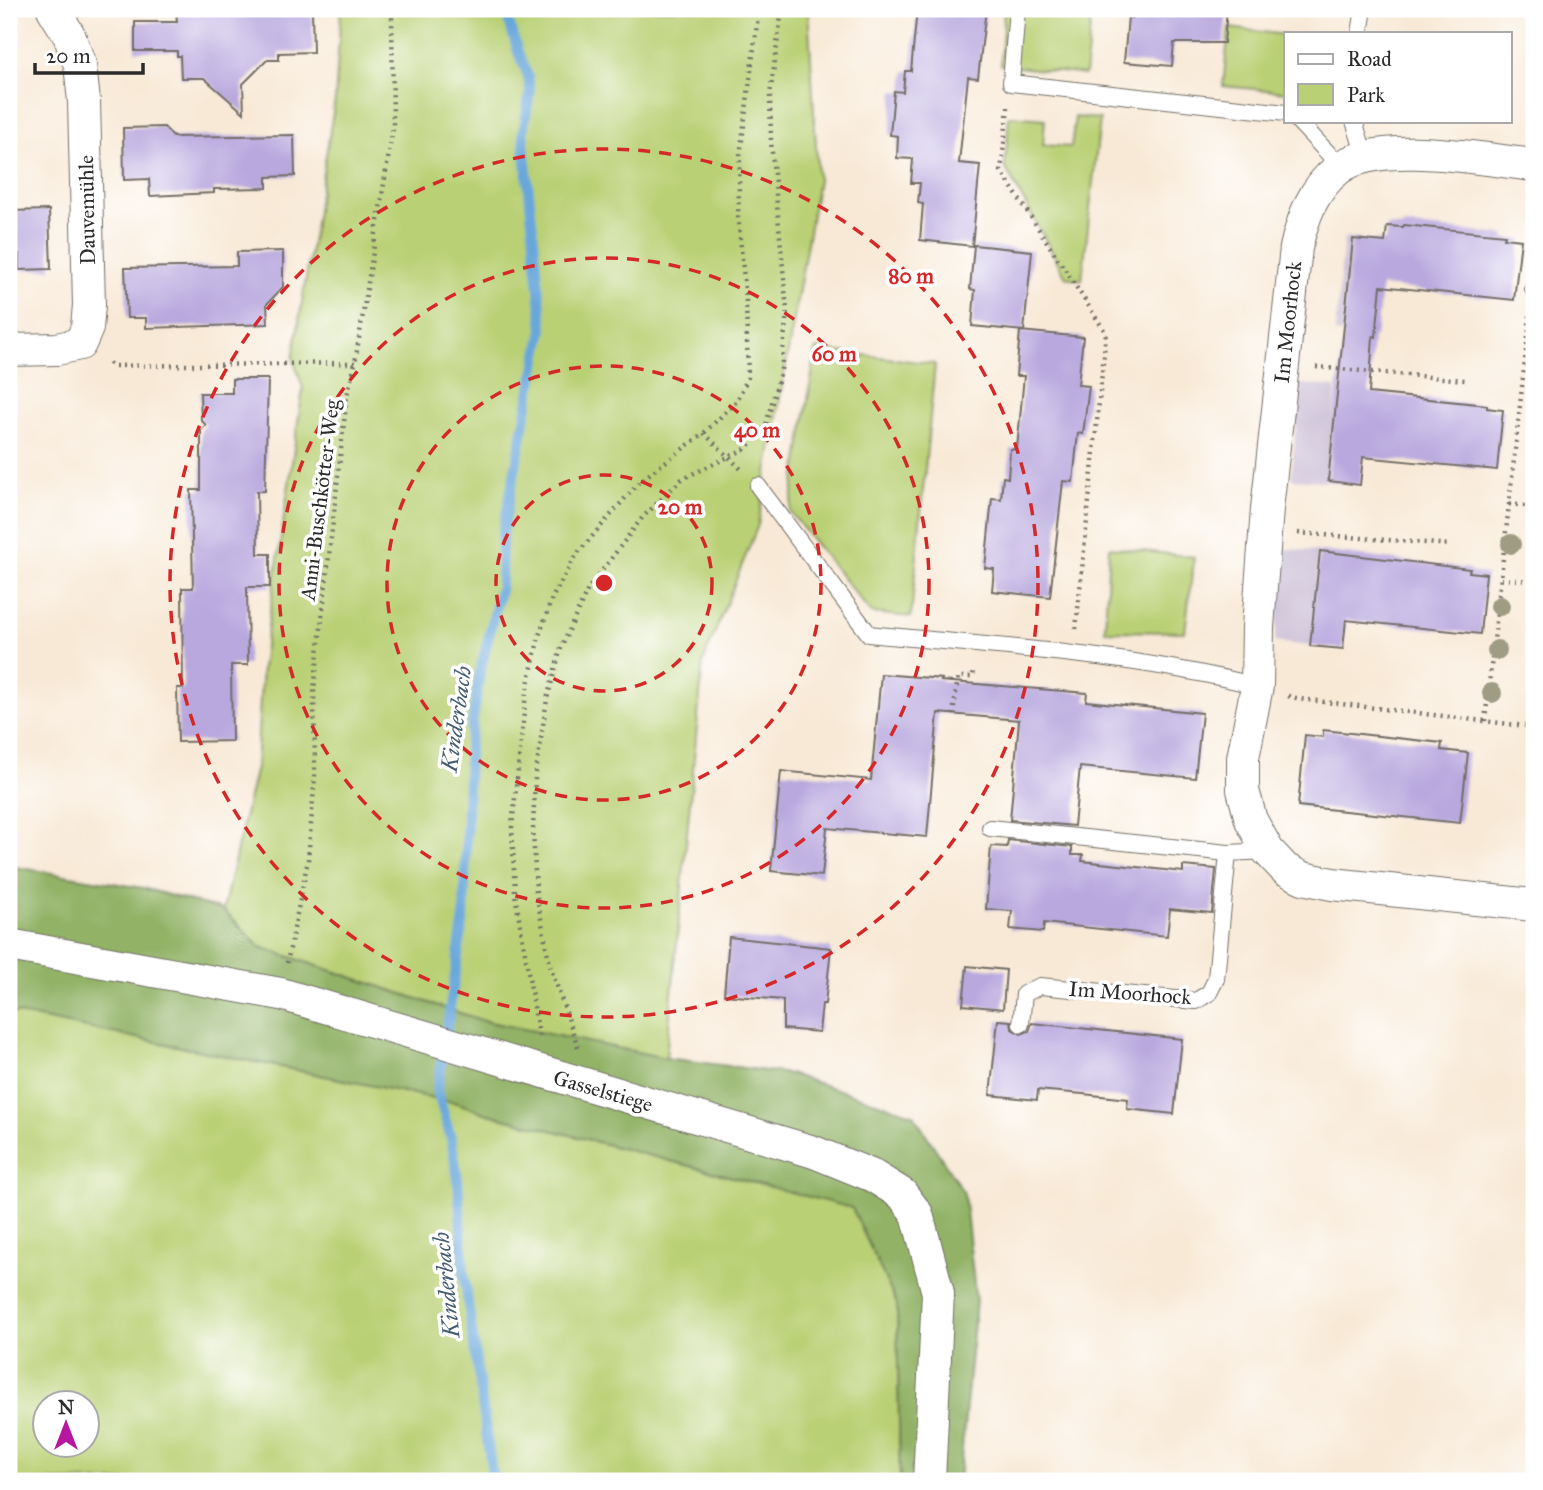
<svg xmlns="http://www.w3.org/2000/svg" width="1543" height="1490" viewBox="0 0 1543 1490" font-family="'IM FELL Great Primer',serif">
<rect width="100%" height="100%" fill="#fff"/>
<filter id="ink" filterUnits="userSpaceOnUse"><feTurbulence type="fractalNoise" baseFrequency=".0143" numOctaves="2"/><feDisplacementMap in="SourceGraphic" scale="14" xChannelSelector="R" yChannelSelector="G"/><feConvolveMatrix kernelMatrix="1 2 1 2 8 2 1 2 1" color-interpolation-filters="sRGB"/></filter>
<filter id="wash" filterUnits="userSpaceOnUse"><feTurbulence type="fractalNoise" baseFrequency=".00686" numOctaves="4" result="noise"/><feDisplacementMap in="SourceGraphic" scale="28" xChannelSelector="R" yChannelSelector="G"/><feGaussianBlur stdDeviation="1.57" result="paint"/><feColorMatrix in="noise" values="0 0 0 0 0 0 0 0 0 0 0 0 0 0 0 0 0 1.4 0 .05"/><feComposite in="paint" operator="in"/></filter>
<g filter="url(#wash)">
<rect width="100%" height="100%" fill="#f8e9d6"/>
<g fill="#cbbfd6">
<polygon points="1344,238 1386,241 1376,337 1335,333"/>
<polygon points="1300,384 1336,387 1334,417 1366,420 1362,454 1330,451 1327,481 1291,479"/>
<polygon points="1284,549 1319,551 1316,581 1349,585 1345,619 1313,616 1310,646 1275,642"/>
</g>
<g fill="#b9d074" stroke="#727e50" stroke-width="2" fill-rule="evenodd">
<polygon points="341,9 808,9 818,180 758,525 703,662 666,1058 484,1021 260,947 223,910 256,767 262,667 303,388 293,358 335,100"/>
<polygon points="1004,9 1092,9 1085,75 1001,65"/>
<polygon points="1229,28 1286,35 1286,92 1223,86"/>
<polygon points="1009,116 1045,119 1043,145 1071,147 1075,117 1100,119 1082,280 1066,277 1005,167"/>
<polygon points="816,349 935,364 911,617 871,613 790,512"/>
<polygon points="1109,547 1194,557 1185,632 1105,631"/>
<path d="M9 1012 458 1103 485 1113 853 1208 897 1304 900 1481H9ZM46 1402H88V1444H46Z"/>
</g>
<polygon fill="#92b266" stroke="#5e6e48" stroke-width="2" points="9,866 143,888 223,910 260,947 484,1021 666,1058 790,1074 913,1114 964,1193 976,1301 959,1481 900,1481 897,1304 852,1208 485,1113 458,1103 9,1012"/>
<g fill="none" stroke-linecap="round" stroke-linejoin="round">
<polyline stroke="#69a7db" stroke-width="10" points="493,1481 464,1275 458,1179 451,1138 437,1091 464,917 469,746 480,672 501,586 502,536 543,329 523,133 530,92 528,76 518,52 505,9"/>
</g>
<g id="blocks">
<g fill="#b8a8de">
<polygon points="176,9 312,9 313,52 279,53 279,60 267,60 243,84 244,113 204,78 181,78 180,56 177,56 177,51 135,51 135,22 177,22"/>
<polygon points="917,9 986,9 978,78 968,77 959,163 980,165 972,246 920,240 923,204 918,203 920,183 911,183 913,159 897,158 898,136 890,135 894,91 903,92 905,71 911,71"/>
<polygon points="1133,9 1227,9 1224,43 1174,43 1172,66 1124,62 1128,17 1132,18"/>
<polygon points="164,127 173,137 294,135 295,176 267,177 267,188 214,189 214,193 150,196 149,179 124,180 123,128"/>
<polygon points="49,210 51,269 19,270 19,254 9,254 9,211"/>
<polygon points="1404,225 1505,235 1504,238 1521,240 1514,300 1381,286 1376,337 1373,336 1369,393 1487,405 1487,408 1503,410 1497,470 1363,457 1360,485 1328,481 1353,239 1385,242 1387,226 1403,227"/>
<polygon points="974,245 1032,251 1024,331 972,326 975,290 970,289"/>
<polygon points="283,251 283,287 267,304 268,324 146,328 146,318 127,318 125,268 237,266 237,252"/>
<polygon points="1020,331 1083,337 1078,385 1089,386 1083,434 1078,433 1073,482 1063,481 1050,597 992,591 994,569 985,568 992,498 1001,499 1003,477 1008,478 1010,449 1017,449 1024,376 1016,376"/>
<polygon points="232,379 268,379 265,491 257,491 258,554 270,554 270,587 247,587 248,665 231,665 232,741 178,742 177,688 183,688 182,588 193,588 191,490 201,490 201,430 206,425 201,420 200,393 232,393"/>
<polygon points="1320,551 1470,569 1469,572 1486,574 1480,634 1346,620 1343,649 1310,646"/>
<polygon points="881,674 942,679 941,681 1087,693 1086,701 1202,713 1195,778 1080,767 1074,826 1010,820 1019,720 938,713 927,837 827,828 822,876 771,871 781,771 871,780"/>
<polygon points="1323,730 1442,743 1441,750 1468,753 1460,823 1298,806 1305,735 1323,737"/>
<polygon points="1008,840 1072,847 1072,855 1083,855 1082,861 1183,872 1183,866 1216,869 1212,913 1170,909 1167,936 1044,923 1043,932 1010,929 1012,911 986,909 991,846 1007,847"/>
<polygon points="729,937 831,948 825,1004 822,1004 819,1032 783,1029 783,1000 724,995"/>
<polygon points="967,966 1006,970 1003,1009 963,1005"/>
<polygon points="998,1020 1011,1021 1012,1029 1021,1034 1029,1031 1032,1023 1182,1039 1174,1114 1127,1109 1128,1099 1083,1094 1038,1090 1037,1100 990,1095"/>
</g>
</g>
</g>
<g filter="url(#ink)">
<use href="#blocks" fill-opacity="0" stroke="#736e67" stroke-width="2"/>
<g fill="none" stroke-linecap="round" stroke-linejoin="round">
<g stroke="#736e67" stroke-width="18">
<g id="service">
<polyline points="1017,9 1011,83 1286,113"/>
<polyline points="1360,33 1364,9"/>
<polyline points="1298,121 1341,167"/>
<polyline points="1354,121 1365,156"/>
<polyline points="1533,289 1534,289"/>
<path d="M758 486 869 634C998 647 1131 654 1257 686"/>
<polyline points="990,828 1228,853 1268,851"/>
<polyline points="1021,1024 1024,994 1040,986 1196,1001 1209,993 1216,979 1228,853"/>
</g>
</g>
<g stroke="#736e67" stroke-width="34">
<g id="minor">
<path d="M1534 165C1486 160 1378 138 1338 169 1313 189 1303 217 1296 248L1267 509 1258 627 1257 686 1243 758V790L1251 820 1268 851 1285 869 1303 878 1332 884 1534 905"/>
<polyline points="9,350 57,349 80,344 87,328 89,305 84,101 80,65 69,35 53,9"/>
<polyline points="9,945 281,994 814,1152 873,1176 902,1194 917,1214 938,1293 929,1481"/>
</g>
</g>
<g stroke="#736e67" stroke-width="4.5" stroke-dasharray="2 5" stroke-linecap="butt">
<polyline points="1008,107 1001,171 1106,333 1076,629"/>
<polyline points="109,363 113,366 355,363"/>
<polyline points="1316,367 1465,380"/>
<polyline points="704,433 741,469"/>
<polyline points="1509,504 1534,507"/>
<polyline points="1298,533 1451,545"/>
<polyline points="1501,579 1534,581"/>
<polyline points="1288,696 1300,699 1534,727"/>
<polyline points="953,715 958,677 973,677 974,669"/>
<polyline points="1485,721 1530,315"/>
<polyline points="287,963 308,860 315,776 314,690 347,396 355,363 393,128 392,9"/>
<polyline points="539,1036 515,894 512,827 526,693 539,636 552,598 577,554 640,481 704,433 737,401 748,377 746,301 738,216 740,156 759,9"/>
<polyline points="578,1047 550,966 536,892 533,830 535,778 547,699 561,648 588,589 642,518 682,479 745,449 765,428 781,370 787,311 771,141 770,95 782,9"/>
</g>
<use href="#service" stroke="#fff" stroke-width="16"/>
<use href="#minor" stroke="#fff" stroke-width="32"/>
</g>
<g fill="#9f9c84">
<circle cx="1511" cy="544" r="10"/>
<circle cx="1500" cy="606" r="10"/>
<circle cx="1497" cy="650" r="10"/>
<circle cx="1492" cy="693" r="10"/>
</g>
</g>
<g fill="none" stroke="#d62828" stroke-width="3.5" stroke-dasharray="12 9">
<circle cx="604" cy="583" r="108"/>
<circle cx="604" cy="583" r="217"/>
<circle cx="604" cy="583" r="325"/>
<circle cx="604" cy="583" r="434"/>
</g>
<g text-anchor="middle" stroke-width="7" stroke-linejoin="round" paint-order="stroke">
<g font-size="21" fill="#2b2b2b" stroke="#fff">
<text transform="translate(87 210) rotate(-91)" y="7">Dauvemühle</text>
<text transform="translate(1288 322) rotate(-84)" y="7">Im Moorhock</text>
<text transform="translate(320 500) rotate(-83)" y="7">Anni-Buschkötter-Weg</text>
<text transform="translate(1130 993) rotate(4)" y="7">Im Moorhock</text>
<text transform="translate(603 1091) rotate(16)" y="7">Gasselstiege</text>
</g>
<g font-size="23" font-style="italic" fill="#445d71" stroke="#fff">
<text transform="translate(456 719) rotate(-82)" y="8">Kinderbach</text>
<text transform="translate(446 1285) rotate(-96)" y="8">Kinderbach</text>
</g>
</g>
<circle cx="604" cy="583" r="10" fill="#d62828" stroke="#fff" stroke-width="3.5"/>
<g font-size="21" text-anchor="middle" font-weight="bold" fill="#d62828" stroke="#fff" stroke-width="7" stroke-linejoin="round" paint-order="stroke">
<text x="911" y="283">80 m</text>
<text x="834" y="361">60 m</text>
<text x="757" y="437">40 m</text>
<text x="680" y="514">20 m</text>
</g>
<rect width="1543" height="1490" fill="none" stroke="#fff" stroke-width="35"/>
<rect x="1284" y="32" width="228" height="91" fill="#ffffff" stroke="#aaaaaa" stroke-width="2"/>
<rect x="1298" y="54" width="35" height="10" fill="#ffffff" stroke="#aaaaaa" stroke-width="2"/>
<text x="1347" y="66" font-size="21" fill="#2b2b2b">Road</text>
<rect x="1298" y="84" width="35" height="21" fill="#b9d074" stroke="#aaaaaa" stroke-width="2"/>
<text x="1347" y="102" font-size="21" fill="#2b2b2b">Park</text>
<g transform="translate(66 1424)"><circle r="33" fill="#ffffff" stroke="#aaaaaa" stroke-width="2"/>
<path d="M0-5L12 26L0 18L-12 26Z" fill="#b5179e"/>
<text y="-10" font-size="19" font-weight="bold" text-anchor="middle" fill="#2b2b2b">N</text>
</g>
<path d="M35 63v10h108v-10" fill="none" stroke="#2b2b2b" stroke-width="3.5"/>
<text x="46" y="63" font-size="21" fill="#2b2b2b" stroke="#ffffff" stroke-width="5" paint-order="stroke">20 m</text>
</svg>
